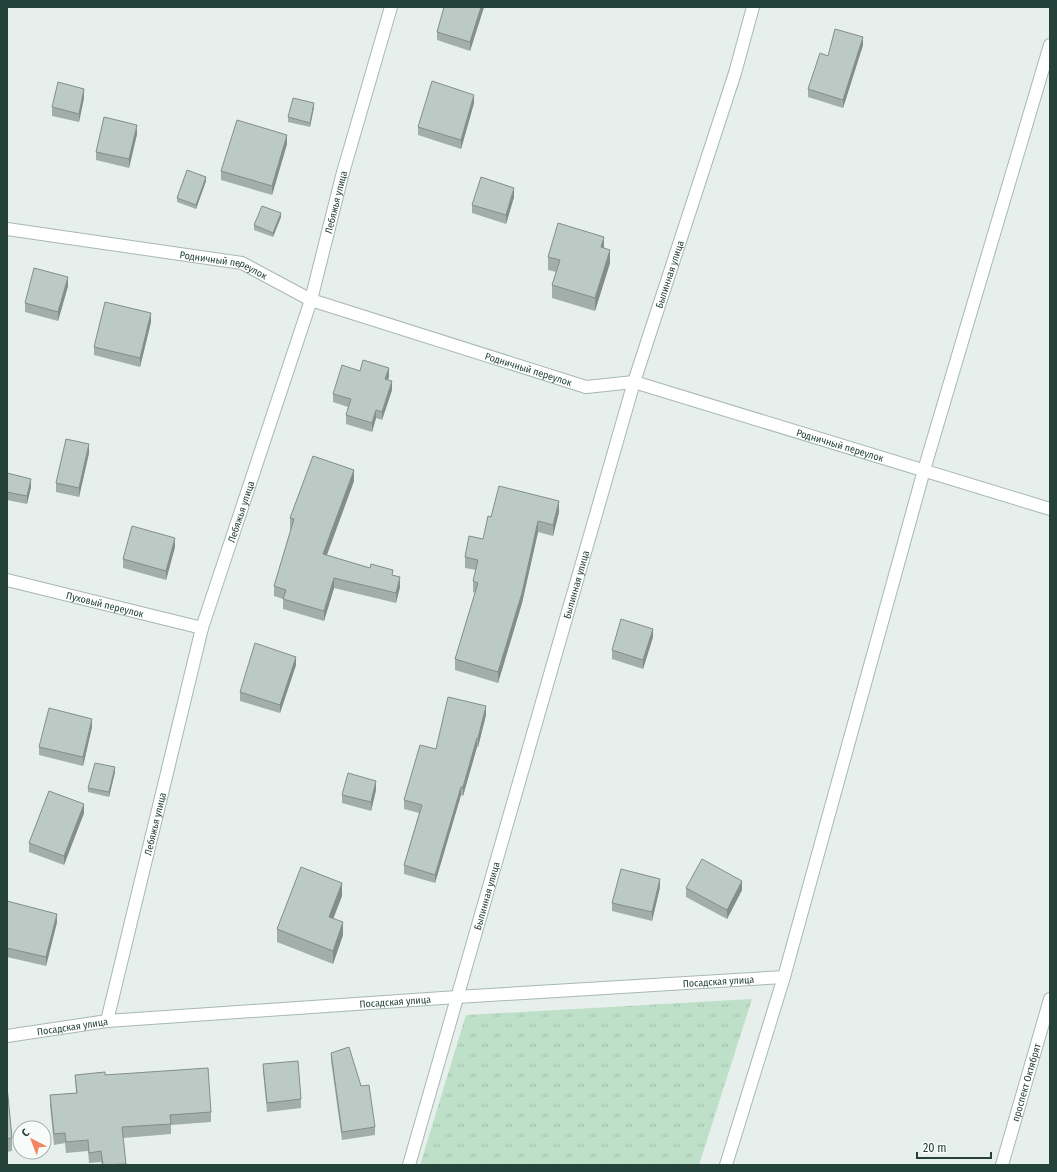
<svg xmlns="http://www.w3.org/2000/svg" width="1057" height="1172" viewBox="0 0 1057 1172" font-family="'Fira Sans Condensed',sans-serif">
<defs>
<pattern id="grass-tufts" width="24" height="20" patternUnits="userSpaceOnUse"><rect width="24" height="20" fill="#bfe0c8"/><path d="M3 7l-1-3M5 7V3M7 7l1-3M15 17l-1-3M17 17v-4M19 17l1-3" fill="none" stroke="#a4c1ad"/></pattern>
</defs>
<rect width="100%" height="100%" fill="#e6efeb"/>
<polygon fill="url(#grass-tufts)" points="752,999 699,1165 420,1165 466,1015"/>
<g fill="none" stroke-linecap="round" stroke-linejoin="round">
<g stroke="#a8b8b2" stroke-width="14">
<g id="minor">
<path id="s1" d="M7 229 242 263 311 300 586 387 634 382 1050 509"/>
<path id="s2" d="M7 580 202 628"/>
<path id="s3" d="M107 1021 202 628 311 300 342 176 391 7"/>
<path id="s4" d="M7 1036 107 1021 457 997 784 977"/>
<path id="s5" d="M409 1165 634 382 735 73 753 7"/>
<polyline points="726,1165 784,977 924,470 1050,45"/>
<path id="s6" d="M1002 1165 1050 999"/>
</g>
</g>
<use href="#minor" stroke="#fff" stroke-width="12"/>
</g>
<g fill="#a1aea9">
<polygon points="444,7 484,7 470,51 437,40 437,32"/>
<polygon points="863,45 843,108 808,97 808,89 828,56"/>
<polygon points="84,98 79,122 52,116 52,107"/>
<polygon points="474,103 461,149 418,135 418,127"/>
<polygon points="314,107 310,127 288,122 288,117"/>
<polygon points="137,134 129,168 96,160 96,152"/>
<polygon points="287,144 272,195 221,180 221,171"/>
<polygon points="206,181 196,209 177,202 177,198"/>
<polygon points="514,197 506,224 472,213 472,205"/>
<polygon points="281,217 273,237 254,230 254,225"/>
<polygon points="604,248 610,263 595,311 552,298 552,285 556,272 548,270 548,257"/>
<polygon points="68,286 58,321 25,312 25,303"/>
<polygon points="151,322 140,367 94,355 94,347"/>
<polygon points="360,371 389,377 387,380 392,390 382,420 376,418 372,432 346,424 346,415 348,407 333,402 333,394"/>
<polygon points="89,453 79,497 56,492 56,483"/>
<polygon points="7,473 31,487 27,504 7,500"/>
<polygon points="354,481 327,555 393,575 400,587 396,603 334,588 324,621 283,609 283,599 274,596 274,586 291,529 290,529 290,518"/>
<polygon points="559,512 553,536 538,532 522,603 498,683 455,670 455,659 475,593 473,592 473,581 476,570 465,568 465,557 483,539"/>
<polygon points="175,547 166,580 123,568 123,559"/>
<polygon points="653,637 643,669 612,659 612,650"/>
<polygon points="296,665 280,713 240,701 240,692"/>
<polygon points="486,715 478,747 477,747 463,796 461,795 435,883 404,874 404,865 419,813 404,809 404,800 436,749"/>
<polygon points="92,727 83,766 39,755 39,747"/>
<polygon points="115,772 109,797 88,792 88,788"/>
<polygon points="376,790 371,811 342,803 342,795"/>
<polygon points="84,813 64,865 29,852 29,843"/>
<polygon points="660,887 652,921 612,911 612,903"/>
<polygon points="686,888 742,890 727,919 686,897"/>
<polygon points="342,896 333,918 343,935 333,964 277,942 277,929"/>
<polygon points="7,901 57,922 46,966 7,957"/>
<polygon points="331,1053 361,1086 375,1127 375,1135 342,1140 331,1061"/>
<polygon points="263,1064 301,1099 301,1108 267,1112 263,1072"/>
<polygon points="75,1075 105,1075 211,1112 211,1122 171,1125 171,1134 123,1138 126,1165 102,1165 101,1162 89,1163 88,1151 66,1153 65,1143 54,1145 50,1106 50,1095 76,1093"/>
<polygon points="7,1086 12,1138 12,1151 7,1152"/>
</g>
<g fill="#838d89">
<polygon points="481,7 484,7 470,51 470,42"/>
<polygon points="863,37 863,45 843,108 843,100"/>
<polygon points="84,89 84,98 79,122 79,114"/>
<polygon points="474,95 474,103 461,149 461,140"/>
<polygon points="314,103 314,107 310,127 310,123"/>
<polygon points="137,125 137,134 129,168 129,159"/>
<polygon points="287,135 287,144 272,195 272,186"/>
<polygon points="206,177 206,181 196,209 196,205"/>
<polygon points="514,188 514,197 506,224 506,215"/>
<polygon points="281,213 281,217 273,237 273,233"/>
<polygon points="604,237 604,250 601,247"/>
<polygon points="610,250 610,263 595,311 595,298"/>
<polygon points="68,277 68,286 58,321 58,312"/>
<polygon points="151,313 151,322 140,367 140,358"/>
<polygon points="389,368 389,377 385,388 385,379"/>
<polygon points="392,381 392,390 382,420 382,412"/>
<polygon points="376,410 376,418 372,432 372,423"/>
<polygon points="89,444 89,453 79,497 79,488"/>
<polygon points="354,470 354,481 323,565 323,554"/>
<polygon points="31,479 31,487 27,504 27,496"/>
<polygon points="559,501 559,512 553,536 553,525"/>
<polygon points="538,521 538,532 522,603 498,683 498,672"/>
<polygon points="175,538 175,547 166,580 166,571"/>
<polygon points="400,577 400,587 396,603 396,593"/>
<polygon points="334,578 334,588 324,621 324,611"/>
<polygon points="653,629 653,637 643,669 643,660"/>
<polygon points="296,657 296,665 280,713 280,705"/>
<polygon points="486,706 486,715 478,747 478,738"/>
<polygon points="92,719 92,727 83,766 83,757"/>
<polygon points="477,738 477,747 463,796 463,787"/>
<polygon points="115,767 115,772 109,797 109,792"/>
<polygon points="376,781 376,790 371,811 371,802"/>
<polygon points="461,787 461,795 435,883 435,875"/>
<polygon points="84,804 84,813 64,865 64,856"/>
<polygon points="660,879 660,887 652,921 652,912"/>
<polygon points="742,881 742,890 727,919 727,910"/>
<polygon points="342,883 342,896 329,930 329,917"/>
<polygon points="57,914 57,922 46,966 46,957"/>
<polygon points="343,922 343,935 333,964 333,951"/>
</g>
<g fill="#bbcac4" stroke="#838d89">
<polygon points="444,7 481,7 470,42 437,32"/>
<polygon points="835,29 863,37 843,100 808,89 820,53 828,56"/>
<polygon points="432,81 474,95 461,140 418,127"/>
<polygon points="58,82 84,89 79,114 52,107"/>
<polygon points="293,98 314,103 310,123 288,117"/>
<polygon points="104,117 137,125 129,159 96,152"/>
<polygon points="237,120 287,135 272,186 221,171"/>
<polygon points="187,170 206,177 196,205 177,198"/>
<polygon points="481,177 514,188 506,215 472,205"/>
<polygon points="262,206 281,213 273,233 254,225"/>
<polygon points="558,223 604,237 601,247 610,250 595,298 552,285 560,260 548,257"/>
<polygon points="34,268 68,277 58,312 25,303"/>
<polygon points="105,302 151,313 140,358 94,347"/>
<polygon points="363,360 389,368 385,379 392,381 382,412 376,410 372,423 346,415 351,399 333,394 342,365 360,371"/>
<polygon points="66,439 89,444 79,488 56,483"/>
<polygon points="313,456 354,470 323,554 370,568 371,564 393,570 392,575 400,577 396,593 334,578 324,611 283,599 286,590 274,586 294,519 290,518"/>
<polygon points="7,473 31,479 27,496 7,492"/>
<polygon points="499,486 559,501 553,525 538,521 522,593 498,672 455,659 478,583 473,581 478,560 465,557 469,536 483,539 488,516 491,517"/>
<polygon points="132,526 175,538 166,571 123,559"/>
<polygon points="621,619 653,629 643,660 612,650"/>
<polygon points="255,643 296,657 280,705 240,692"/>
<polygon points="448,697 486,706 478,738 477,738 463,787 461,787 435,875 404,865 422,805 404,800 420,745 436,749"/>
<polygon points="49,708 92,719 83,757 39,747"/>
<polygon points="95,763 115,767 109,792 88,788"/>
<polygon points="348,773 376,781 371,802 342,795"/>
<polygon points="49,791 84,804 64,856 29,843"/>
<polygon points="702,859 742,881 727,910 686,888"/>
<polygon points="301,867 342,883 329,917 343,922 333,951 277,929"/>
<polygon points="621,869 660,879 652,912 612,903"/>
<polygon points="7,901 57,914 46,957 7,948"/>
<polygon points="349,1047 361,1086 369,1085 375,1127 342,1132 331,1053"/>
<polygon points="298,1061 301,1099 267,1103 263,1064"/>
<polygon points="208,1068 211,1112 170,1115 171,1124 122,1127 126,1164 103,1165 101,1151 89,1153 88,1140 66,1142 65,1133 54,1134 50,1095 77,1093 75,1075 105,1072 105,1075"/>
<polygon points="7,1086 12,1138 7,1139"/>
</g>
<g text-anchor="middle" stroke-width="3" stroke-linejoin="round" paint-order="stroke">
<g font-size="10" fill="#24423a" stroke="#f7fbf9">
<text dy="4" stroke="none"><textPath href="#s3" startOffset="851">Лебяжья улица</textPath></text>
<text dy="4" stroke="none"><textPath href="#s1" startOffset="220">Родничный переулок</textPath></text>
<text dy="4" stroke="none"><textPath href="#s5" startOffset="928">Былинная улица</textPath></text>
<text dy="4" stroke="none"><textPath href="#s1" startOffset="544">Родничный переулок</textPath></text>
<text dy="4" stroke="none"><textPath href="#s1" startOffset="868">Родничный переулок</textPath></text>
<text dy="4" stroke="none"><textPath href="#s3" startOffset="527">Лебяжья улица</textPath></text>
<text dy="4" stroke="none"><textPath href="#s5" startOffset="604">Былинная улица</textPath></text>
<text dy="4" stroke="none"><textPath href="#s2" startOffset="101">Пуховый переулок</textPath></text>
<text dy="4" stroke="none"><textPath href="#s3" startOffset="203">Лебяжья улица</textPath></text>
<text dy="4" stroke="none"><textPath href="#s5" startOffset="280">Былинная улица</textPath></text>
<text dy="4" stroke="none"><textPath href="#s4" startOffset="714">Посадская улица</textPath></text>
<text dy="4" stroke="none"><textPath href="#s4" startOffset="390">Посадская улица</textPath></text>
<text dy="4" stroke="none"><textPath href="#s4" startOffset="66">Посадская улица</textPath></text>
<text dy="4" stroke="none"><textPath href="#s6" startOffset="86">проспект Октябрят</textPath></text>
</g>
</g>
<rect width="1057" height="1172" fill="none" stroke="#24423a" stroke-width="16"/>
<g transform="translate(32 1140) rotate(318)"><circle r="19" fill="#f7fbf9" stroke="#a3b1ad"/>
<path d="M0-3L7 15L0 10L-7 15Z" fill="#f4845f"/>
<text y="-6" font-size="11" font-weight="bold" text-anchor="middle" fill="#24423a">С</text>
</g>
<path d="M917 1152v6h74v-6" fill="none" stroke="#24423a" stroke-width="2"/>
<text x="923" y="1152" font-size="12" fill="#24423a" stroke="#f7fbf9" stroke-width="3" paint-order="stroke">20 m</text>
</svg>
